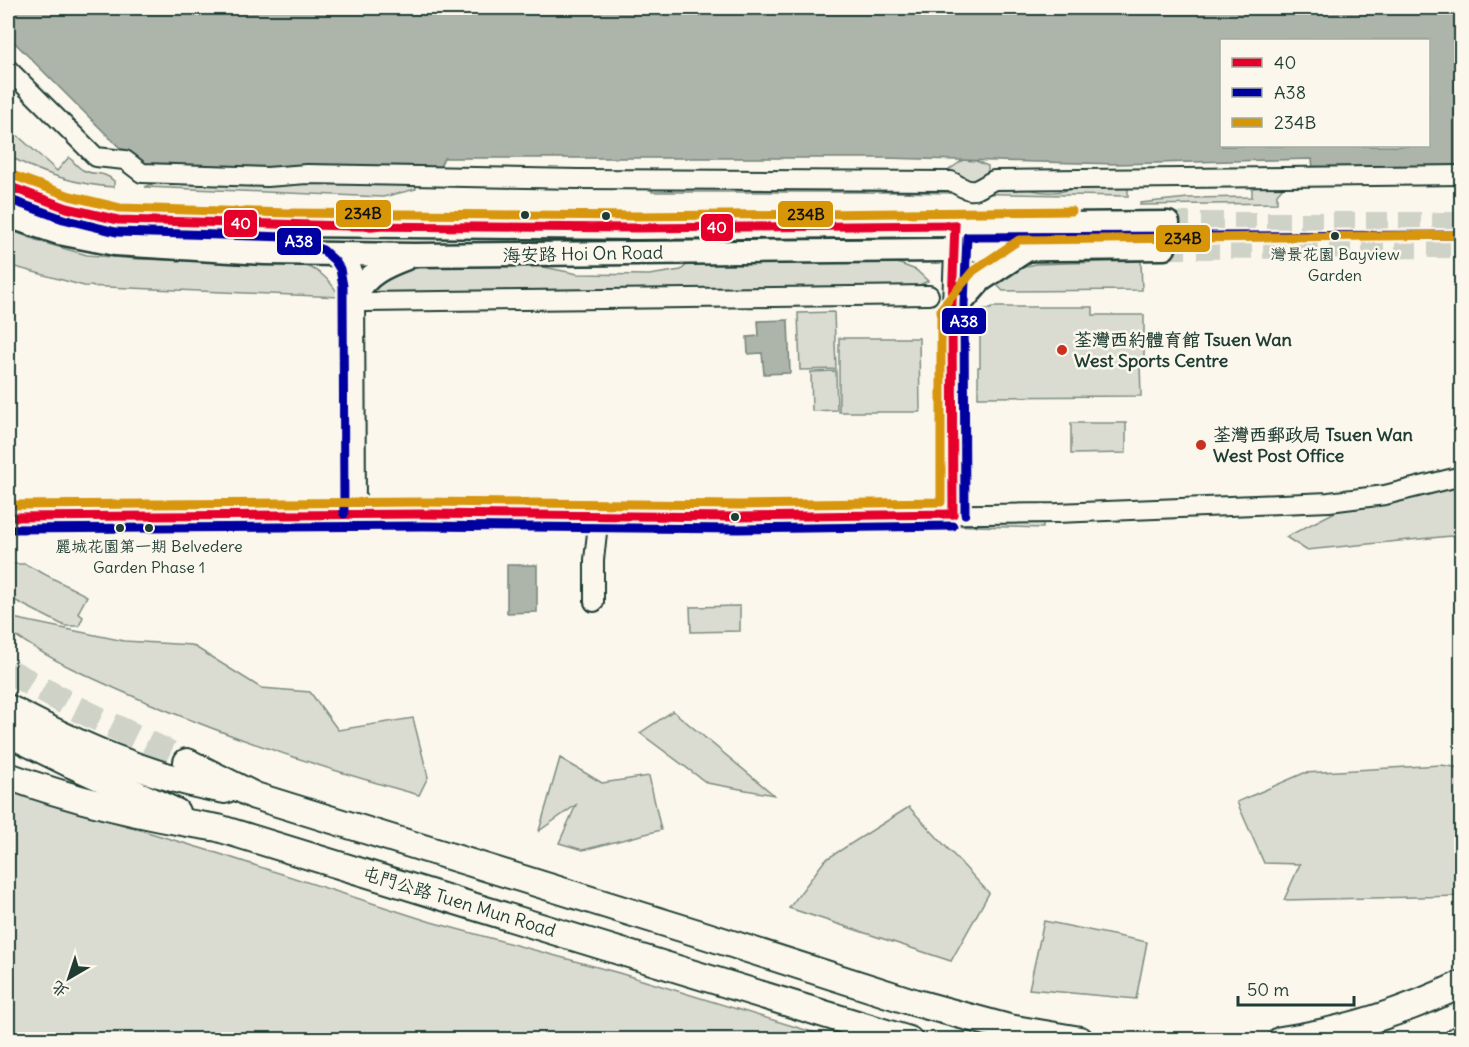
<svg xmlns="http://www.w3.org/2000/svg" width="1469" height="1047" viewBox="0 0 1469 1047" font-family="Delius,'LXGW WenKai TC',sans-serif">
<rect width="100%" height="100%" fill="#fbf7ec"/>
<filter id="ink" filterUnits="userSpaceOnUse"><feTurbulence type="fractalNoise" baseFrequency=".0167" numOctaves="2"/><feDisplacementMap in="SourceGraphic" scale="12" xChannelSelector="R" yChannelSelector="G"/><feConvolveMatrix kernelMatrix="1 2 1 2 8 2 1 2 1" color-interpolation-filters="sRGB"/></filter>
<g filter="url(#ink)">
<g fill="#dbdcd1" stroke="#7d8c82" stroke-width="1.5">
<path d="M8 127 57 171 69 157C73 161 78 168 83 170 93 176 103 170 114 181V187C78 185 38 173 8 155Z"/>
<polygon points="963,160 976,161 988,166 988,183 977,185 952,177 949,170"/>
<polygon points="158,181 415,181 416,189 383,197 145,187"/>
<path d="M1086 183 1128 185V196L894 192H652V185L1020 184C1038 196 1066 194 1086 183Z"/>
<polygon points="1284,183 1284,186 1277,194 1277,203 1140,205 1140,203 1188,198 1252,197 1252,185"/>
<path d="M8 229 41 242 87 255 138 259 296 263C318 268 329 278 340 297L84 286 8 265Z"/>
<polygon points="691,261 774,264 895,262 916,270 928,281 913,288 368,294 397,269 460,263 524,263 578,274 649,275 681,270"/>
<polygon points="1141,261 1142,290 1003,291 997,285 1015,270 1035,264"/>
<polygon points="992,307 1093,307 1093,315 1144,315 1144,364 1140,364 1141,396 978,397 978,367 980,367 980,337 983,309 991,309"/>
<polygon points="834,312 836,369 800,370 798,313"/>
<polygon points="839,338 919,338 920,412 839,412"/>
<polygon points="836,371 837,410 812,411 811,372"/>
<polygon points="1071,423 1126,423 1126,453 1071,454"/>
<polygon points="1461,484 1461,535 1306,550 1286,537 1337,511"/>
<polygon points="942,504 1044,505 1043,528 912,524 921,510"/>
<polygon points="10,564 25,564 87,596 78,613 83,617 79,626 65,626 8,597 8,568"/>
<polygon points="740,606 740,631 691,632 690,607"/>
<path d="M8 617 124 641 192 645 261 688 310 692 338 730 413 718 428 777 419 795C299 762 183 722 71 668 49 658 28 644 8 631Z"/>
<polygon points="673,711 774,795 707,783 640,733"/>
<polygon points="560,758 602,783 649,776 661,830 583,850 559,843 576,805 539,831"/>
<polygon points="1441,765 1461,768 1461,896 1284,900 1300,864 1264,863 1237,802 1304,773"/>
<polygon points="8,790 220,854 431,922 619,973 835,1039 8,1039"/>
<polygon points="909,807 989,893 951,961 789,908 825,860"/>
<polygon points="1044,921 1147,942 1136,999 1029,989"/>
</g>
<g fill="#adb4aa" stroke="#74847b" stroke-width="1.5" fill-rule="evenodd">
<path d="M8 8H1461V168L1313 169 1312 159 1118 164 883 158H444L438 171 141 169 8 36ZM1222 40H1428V146H1222Z"/>
<polygon points="788,320 790,373 764,374 762,353 748,354 747,337 759,336 758,321"/>
<polygon points="507,565 537,565 537,612 507,613"/>
</g>
<g fill="none" stroke-linecap="round" stroke-linejoin="round">
<g stroke="#cfd2c7" stroke-width="22" stroke-dasharray="22 11" stroke-linecap="butt">
<polyline points="1168,223 1462,223"/>
<polyline points="1164,248 1462,247"/>
</g>
<polyline stroke="#cfd2c7" stroke-width="26" stroke-dasharray="26 13" stroke-linecap="butt" points="8,671 76,708 187,762"/>
<g stroke="#1f3d34" stroke-width="22">
<g id="minor">
<path d="M8 69 96 157 125 160 142 173 267 177 307 174 578 179 951 181C975 196 973 191 994 180L1462 175"/>
<polyline points="345,254 351,265 355,285 356,514"/>
<polyline points="365,302 929,295"/>
<polyline points="953,514 952,304 955,225"/>
<polyline points="8,517 423,514 739,517 1057,513 1329,502 1385,495 1462,476"/>
<polyline points="594,602 594,560 599,515"/>
</g>
</g>
<g stroke="#1f3d34" stroke-width="27">
<g id="major">
<polyline points="8,186 67,208 118,220 288,225 636,228 1168,223"/>
<polyline points="8,216 59,233 115,244 265,253 414,255 1164,248"/>
<path d="M356 296C366 274 386 266 407 258"/>
<polyline points="952,313 981,280 1025,251"/>
</g>
</g>
<g stroke="#1f3d34" stroke-width="30">
<g id="highway">
<path d="M8 708C76 744 148 777 225 790"/>
<polyline points="8,733 73,765 176,812"/>
<polyline points="187,762 255,796 704,935 913,1002 1009,1028 1080,1040"/>
<path d="M8 776C76 801 146 817 218 828L909 1040"/>
<path d="M1281 1040C1344 1031 1404 1012 1462 984"/>
<polyline points="1458,1040 1462,1038"/>
</g>
</g>
<use href="#minor" stroke="#fbf7ec" stroke-width="18"/>
<use href="#major" stroke="#fbf7ec" stroke-width="22"/>
<use href="#highway" stroke="#fbf7ec" stroke-width="26"/>
<g stroke="#fbf7ec" stroke-width="14">
<g id="bus-1">
<polyline points="8,186 67,208 118,220 348,226 636,228 955,225"/>
<polyline points="953,514 952,304 955,225"/>
<polyline points="8,517 423,514 739,517 953,514"/>
</g>
</g>
<g stroke="#fbf7ec" stroke-width="14">
<g id="bus-2">
<polyline points="8,199 63,219 116,232 286,237 323,250 335,261 340,269 343,286 344,514"/>
<polyline points="965,514 964,304 967,237 1462,235"/>
<polyline points="8,529 423,526 739,529 953,526"/>
</g>
</g>
<g stroke="#fbf7ec" stroke-width="14">
<g id="bus-3">
<polyline points="12,175 70,196 120,208 288,213 636,216 1072,211"/>
<polyline points="8,505 423,502 739,505 941,502 941,309 973,271 1019,240 1462,235"/>
</g>
</g>
<use href="#bus-1" stroke="#e4002b" stroke-width="9"/>
<use href="#bus-2" stroke="#0000a0" stroke-width="9"/>
<use href="#bus-3" stroke="#d79608" stroke-width="9"/>
</g>
</g>
<g fill="#1f3d34" stroke="#fbf7ec" stroke-width="2">
<circle cx="525" cy="215" r="5"/>
<circle cx="606" cy="216" r="5"/>
<circle cx="1335" cy="236" r="5"/>
<circle cx="735" cy="517" r="5"/>
<circle cx="120" cy="528" r="5"/>
<circle cx="149" cy="528" r="5"/>
</g>
<g fill="#c8321e" stroke="#fbf7ec" stroke-width="2">
<circle cx="1062" cy="350" r="6"/>
<circle cx="1201" cy="445" r="6"/>
</g>
<g text-anchor="middle" stroke-width="5" stroke-linejoin="round" paint-order="stroke">
<g font-size="16" fill="#1f3d34" stroke="#fbf7ec">
<text x="1335" y="260">灣景花園 Bayview<tspan x="1335" dy="21">Garden</tspan></text>
<text x="149" y="552">麗城花園第一期 Belvedere<tspan x="149" dy="21">Garden Phase 1</tspan></text>
</g>
<g font-size="18" fill="#1f3d34" stroke="#fbf7ec">
<text transform="translate(583 254) rotate(-1)" y="6">海安路 Hoi On Road</text>
<text transform="translate(459 902) rotate(17)" y="6">屯門公路 Tuen Mun Road</text>
</g>
<g font-size="18" font-weight="bold" fill="#1f3d34" stroke="#fbf7ec" text-anchor="start">
<text x="1074" y="346">荃灣西約體育館 Tsuen Wan<tspan x="1074" dy="21">West Sports Centre</tspan></text>
<text x="1213" y="441">荃灣西郵政局 Tsuen Wan<tspan x="1213" dy="21">West Post Office</tspan></text>
</g>
</g>
<g stroke="#fbf7ec" stroke-width="2">
<rect x="335" y="199" width="57" height="29" rx="6" fill="#d79608"/>
<rect x="777" y="200" width="57" height="28" rx="6" fill="#d79608"/>
<rect x="223" y="209" width="35" height="29" rx="6" fill="#e4002b"/>
<rect x="700" y="213" width="34" height="29" rx="6" fill="#e4002b"/>
<rect x="1155" y="224" width="56" height="29" rx="6" fill="#d79608"/>
<rect x="276" y="227" width="46" height="29" rx="6" fill="#0000a0"/>
<rect x="941" y="307" width="46" height="28" rx="6" fill="#0000a0"/>
</g>
<g font-size="16" text-anchor="middle" font-weight="bold" fill="#fff">
<text x="241" y="229">40</text>
<text x="717" y="233">40</text>
<text x="299" y="247">A38</text>
<text x="964" y="327">A38</text>
</g>
<g font-size="16" text-anchor="middle" font-weight="bold" fill="#111">
<text x="363" y="219">234B</text>
<text x="806" y="220">234B</text>
<text x="1183" y="244">234B</text>
</g>
<rect width="1469" height="1047" fill="none" stroke="#fbf7ec" stroke-width="30"/>
<rect x="15" y="15" width="1439" height="1017" fill="none" stroke="#1f3d34" stroke-width="2" filter="url(#ink)"/>
<rect x="1220" y="39" width="210" height="108" fill="#fbf7ec" stroke="#a3ada2" stroke-width="1.5"/>
<rect x="1232" y="58" width="30" height="9" fill="#e4002b" stroke="#a3ada2" stroke-width="1.5"/>
<text x="1274" y="69" font-size="18" fill="#1f3d34">40</text>
<rect x="1232" y="88" width="30" height="9" fill="#0000a0" stroke="#a3ada2" stroke-width="1.5"/>
<text x="1274" y="99" font-size="18" fill="#1f3d34">A38</text>
<rect x="1232" y="118" width="30" height="9" fill="#d79608" stroke="#a3ada2" stroke-width="1.5"/>
<text x="1274" y="129" font-size="18" fill="#1f3d34">234B</text>
<g transform="translate(69 978) rotate(219)" stroke="#fbf7ec" stroke-width="4.5" paint-order="stroke">
<path d="M0-4.5L10 22L0 15L-10 22Z" fill="#1f3d34"/>
<text y="-9" font-size="16" font-weight="bold" text-anchor="middle" fill="#1f3d34">北</text>
</g>
<path d="M1238 996v9h116v-9" fill="none" stroke="#1f3d34" stroke-width="3"/>
<text x="1247" y="996" font-size="18" fill="#1f3d34" stroke="#fbf7ec" stroke-width="4.5" paint-order="stroke">50 m</text>
</svg>
